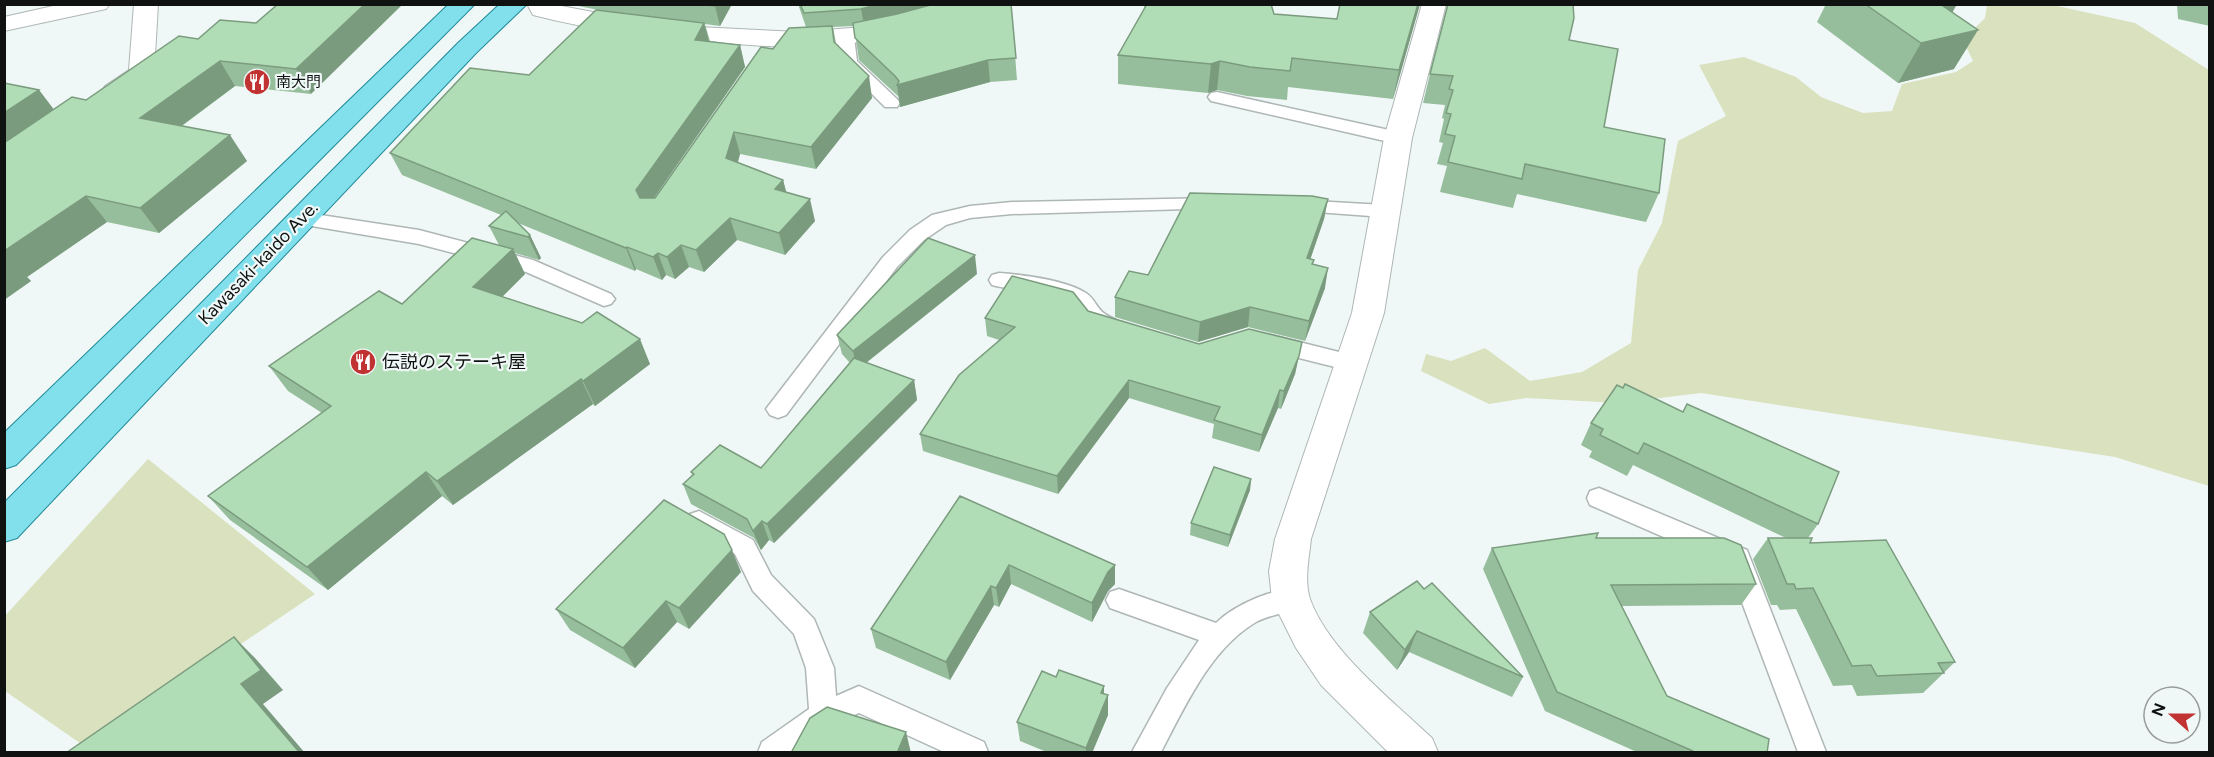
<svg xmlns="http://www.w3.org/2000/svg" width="2214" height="757" viewBox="0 0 2214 757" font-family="Figtree,'Noto Sans JP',sans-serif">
<rect width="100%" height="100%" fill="#eff8f6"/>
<g fill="#dae1bf">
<polygon points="2048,4 2135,23 2209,70 2209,486 2115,457 1701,393 1619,403 1526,398 1489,404 1421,371 1426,354 1451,361 1485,348 1530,381 1582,372 1631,343 1638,270 1662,223 1678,141 1726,116 1699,65 1744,57 1796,77 1821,97 1863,113 1892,111 1902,84 1956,72 1973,61 1963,40 1985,18 1987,5"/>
<polygon points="148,459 315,594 87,748 5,691 4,617"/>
</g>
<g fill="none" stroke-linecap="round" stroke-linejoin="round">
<g stroke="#aeb7b5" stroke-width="3">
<g id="service">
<polygon points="846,32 854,37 857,61 897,99 900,103 897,107 885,107 840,62 838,37"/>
<polygon points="1217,92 1398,132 1405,134 1407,138 1405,142 1398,144 1211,101 1208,97 1211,93"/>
<polygon points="1215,198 1222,200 1225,204 1222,208 1012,214 970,218 946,225 924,240 897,267 786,415 778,418 770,415 766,409 883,257 910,230 932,215 970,206 1012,202"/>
<polygon points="1296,200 1384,205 1391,206 1394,211 1391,216 1384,217 1289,210 1286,206 1289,202"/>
<polygon points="301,212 419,230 533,260 611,294 615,299 611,304 604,306 526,272 419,244 294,223 291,218 294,213"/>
<path d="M999 273C1024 275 1065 280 1086 293 1095 299 1097 309 1105 314 1112 319 1119 319 1124 327L1121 332C1092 341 1088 314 1071 303 1048 289 1017 292 992 285L989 280 992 275Z"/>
<polygon points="1271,335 1359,357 1362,363 1359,369 1351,371 1263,349 1260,343 1263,337"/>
<polygon points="1599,488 1747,550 1826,752 1798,752 1728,565 1590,505 1587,498 1590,491"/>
<polygon points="699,511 753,540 771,575 814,619 834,668 836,696 859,686 984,742 988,752 944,752 859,713 833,724 795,752 758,752 762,742 809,709 806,668 794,634 753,591 735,554 690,528 687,521 690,514"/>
<path d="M1119 589 1216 623C1233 606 1277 584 1300 592L1304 600 1300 608C1286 613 1269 615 1256 622 1210 649 1185 707 1161 752H1132L1167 688 1199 640 1110 608 1106 600 1110 592Z"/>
</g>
</g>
<g stroke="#aeb7b5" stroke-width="2">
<g id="minor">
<path d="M134 4H158L154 73C144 88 122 102 105 98L101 92 105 86 129 70Z"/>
<path d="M527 4H551L619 17 698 27 799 32 864 27 953 4H992L988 9C942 23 894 38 846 44 810 49 773 47 736 44 668 40 599 32 533 15Z"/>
<path d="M1422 4H1446L1412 138 1384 313 1311 539C1309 558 1304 580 1310 599 1328 650 1393 701 1432 738L1438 752H1388L1321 685 1296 648 1272 600 1269 571 1275 539 1352 313 1384 138Z"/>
</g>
</g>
<g stroke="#aeb7b5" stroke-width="2">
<polygon id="tertiary" points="62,4 110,4 106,9 4,31 4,17"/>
</g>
<g stroke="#228a98" stroke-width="2">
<g id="primary">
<polygon points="449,4 475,4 16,465 4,469 4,433"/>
<polygon points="500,4 527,4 476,53 17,538 4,542 4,503 458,43"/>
</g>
</g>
<use href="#service" fill="#fff" fill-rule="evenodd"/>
<use href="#minor" fill="#fff" fill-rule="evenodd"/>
<use href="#tertiary" fill="#fff" fill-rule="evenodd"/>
<use href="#primary" fill="#81e0ec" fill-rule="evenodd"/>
</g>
<g fill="#97be9c">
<polygon points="278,4 311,94 235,86 182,126 247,161 159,233 107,222 27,277 31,281 4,300 4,83 39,90 54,110 86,100 198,39 256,23"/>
<polygon points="569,4 732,4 720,26 705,24 710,41 740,45 745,67 654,198 655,198 773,49 806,27 798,4 1011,4 1017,80 990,82 900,107 899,97 859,60 854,26 833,27 836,43 872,98 816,169 740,154 738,163 783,180 786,192 815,221 785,255 737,240 704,272 689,267 675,279 666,275 662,280 636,269 635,271 518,223 530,235 541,258 539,260 515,253 525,274 502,297 650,364 595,406 593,404 453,505 442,496 328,590 230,520 208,496 322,413 288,391 269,366 402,304 499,245 489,226 501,215 402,175 390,153 529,75 603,11"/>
<polygon points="1143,4 1271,4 1274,14 1337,19 1420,4 1393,99 1288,87 1287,100 1247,96 1217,90 1208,93 1118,84 1118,55 1145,8"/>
<polygon points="1826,4 1957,4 1952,13 1954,69 1898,83 1817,22"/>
<polygon points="2177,4 2210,4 2210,26 2178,19"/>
<polygon points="1569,40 1604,127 1659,193 1646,222 1517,194 1513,208 1440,192 1447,166 1437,164 1443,143 1439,142 1444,119 1442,118 1445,105 1423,103 1430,74"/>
<polygon points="1328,199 1324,219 1310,259 1314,260 1313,264 1325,288 1305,341 1248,327 1198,342 1115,317 1115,297 1148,275"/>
<polygon points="977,274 866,363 914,380 917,400 774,543 769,540 761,550 754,538 691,504 683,484 692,475 691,472 761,468 850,363 842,354 837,335"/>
<polygon points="1088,311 1199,344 1302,342 1295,374 1281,409 1278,408 1259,452 1212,438 1214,424 1129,398 1058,494 923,451 920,434 999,340 987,336 985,318"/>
<polygon points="1617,385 1818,524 1808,538 1810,543 1955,662 1923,693 1857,696 1852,685 1833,686 1796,609 1780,610 1777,605 1771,605 1753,559 1768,538 1786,538 1633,465 1627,476 1589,457 1592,451 1581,445 1591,423"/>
<polygon points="1251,479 1250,490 1228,547 1190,535 1191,523"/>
<polygon points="960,496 1115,565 1115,584 1108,591 1092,622 1011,584 999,607 994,605 950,680 876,648 871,629"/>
<polygon points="1596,538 1756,584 1741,605 1622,606 1667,696 1767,753 1639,753 1545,711 1483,569 1492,548"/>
<polygon points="741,572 689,629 677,622 635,668 570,630 556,609"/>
<polygon points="1424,589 1523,677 1512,697 1409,652 1397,670 1363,633 1370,612"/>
<polygon points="1056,677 1104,694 1108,715 1092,753 1049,753 1020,741 1017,722"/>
</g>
<g fill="#7b9b7f">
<polygon points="365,4 403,4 311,94 296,69"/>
<polygon points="716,4 732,4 720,26 715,6"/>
<polygon points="879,4 942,4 864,25 861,9"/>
<polygon points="1418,4 1420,4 1393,99 1399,70"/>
<polygon points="1932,4 1957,4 1940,33"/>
<polygon points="704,23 710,45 695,40"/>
<polygon points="1978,30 1954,69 1898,83 1921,43"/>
<polygon points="740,45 745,67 644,212 636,190"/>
<polygon points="988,60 990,82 900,107 897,85"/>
<polygon points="220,61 235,86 158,143 140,118"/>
<polygon points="1220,61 1217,90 1208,93 1211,64"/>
<polygon points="869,76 872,98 816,169 811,147"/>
<polygon points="39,90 58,115 4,152 4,113"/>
<polygon points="734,132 740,154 732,180 726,158"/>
<polygon points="230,135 247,161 159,233 140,208"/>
<polygon points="783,180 789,202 775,189"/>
<polygon points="86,196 107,222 27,277 31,281 4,300 4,251"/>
<polygon points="810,199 815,221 785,255 779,233"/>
<polygon points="1328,199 1324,219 1304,278 1307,258"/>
<polygon points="730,218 737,240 704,272 696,250"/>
<polygon points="530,235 541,258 539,260 528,237"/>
<polygon points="681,245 689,267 675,279 667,257"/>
<polygon points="627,247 636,269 635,271 626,248"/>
<polygon points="513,249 525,274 486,313 473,287"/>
<polygon points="658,253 666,275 662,280 653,257"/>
<polygon points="975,255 977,274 857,370 853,351"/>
<polygon points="1328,268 1325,288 1305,341 1309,321"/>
<polygon points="1250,307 1248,327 1198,342 1200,322"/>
<polygon points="640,339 650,364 595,406 583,381"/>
<polygon points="1302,342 1295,374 1281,409 1284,391"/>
<polygon points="581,379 593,404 453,505 437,481"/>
<polygon points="914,380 917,400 774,543 767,524"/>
<polygon points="1129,380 1129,398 1058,494 1057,476"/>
<polygon points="1280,390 1278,408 1259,452 1262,435"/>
<polygon points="426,472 442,496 328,590 307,567"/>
<polygon points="1251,479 1250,490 1228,547 1230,535"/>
<polygon points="762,521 769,540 761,550 753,531"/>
<polygon points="732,550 741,572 689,629 679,608"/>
<polygon points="1009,565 1011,584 999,607 996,588"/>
<polygon points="1115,565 1115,584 1108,591 1092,622 1092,603 1108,572"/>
<polygon points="991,586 994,605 950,680 946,662"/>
<polygon points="666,601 677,622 635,668 623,648"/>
<polygon points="1417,631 1409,652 1397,670 1405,650"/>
<polygon points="234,637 255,658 283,690 263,704 305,753 300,753 241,684"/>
<polygon points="1104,686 1104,704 1108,695 1108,715 1092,753 1086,753 1086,748 1101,693"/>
<polygon points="906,732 911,753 897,753"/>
</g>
<g fill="#b0ddb5" stroke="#7b9b7f" stroke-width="1.5">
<polygon points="278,4 365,4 296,69 220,61 140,118 230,135 140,208 86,196 4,251 4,143 72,97 86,100 179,36 198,39 220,20 256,23"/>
<polygon points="698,4 716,4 715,6"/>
<polygon points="800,4 879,4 861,9 804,13"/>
<polygon points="934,4 1011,4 1016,58 988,60 897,85 899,81 895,76 855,38 853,23 897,14"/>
<polygon points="1147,4 1271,4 1274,14 1337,19 1340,4 1418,4 1399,70 1292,58 1290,71 1250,67 1220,61 1211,64 1118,55"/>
<polygon points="1448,4 1573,4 1574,18 1569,40 1618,49 1604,127 1665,139 1659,193 1525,164 1522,179 1448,162 1455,136 1445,134 1451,114 1446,113 1453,90 1449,89 1453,76 1430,74"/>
<polygon points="1865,4 1940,4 1978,30 1921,43"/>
<polygon points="596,10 704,23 695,40 740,45 636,190 640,198 655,198 761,47 773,49 789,28 832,26 834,42 869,76 811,147 734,132 726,158 783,180 775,189 810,199 779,233 730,218 696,250 681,245 667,257 658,253 653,257 627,247 626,248 390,153 470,68 529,75"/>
<polygon points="4,83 39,90 4,113"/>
<polygon points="1190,193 1312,196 1328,199 1307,258 1314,260 1312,264 1328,268 1309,321 1250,307 1200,322 1115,297 1129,271 1148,275"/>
<polygon points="506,211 530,235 528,237 489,226"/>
<polygon points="472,238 513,249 473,287 582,323 597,312 640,339 583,381 581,379 437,481 426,472 307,567 208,496 331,406 269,366 379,291 402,304"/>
<polygon points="928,238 975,255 853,351 837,335"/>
<polygon points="1012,276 1073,292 1088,311 1199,344 1249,329 1302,342 1299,356 1284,391 1280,390 1262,435 1214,420 1220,407 1129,380 1057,476 920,434 959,375 1015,327 985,318"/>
<polygon points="854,358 914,380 767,524 762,521 753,531 747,519 683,484 694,474 691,472 720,445 761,468"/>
<polygon points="1625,384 1683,412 1687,404 1839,472 1818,524 1644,443 1638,454 1600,435 1603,429 1591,423 1617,385 1623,388"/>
<polygon points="1214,467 1251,479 1230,535 1191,523"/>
<polygon points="960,496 1115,565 1108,572 1092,603 1009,565 996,588 991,586 946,662 871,629"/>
<polygon points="664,500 724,534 732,550 679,608 666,601 623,648 556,609"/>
<polygon points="1598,533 1596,538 1724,538 1741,545 1756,584 1611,585 1667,696 1769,739 1767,753 1693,753 1693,751 1557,692 1492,548"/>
<polygon points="1768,538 1812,538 1810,543 1886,540 1955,662 1938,663 1944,673 1877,676 1871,665 1852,666 1813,588 1796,589 1794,584 1787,584"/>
<polygon points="1417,581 1424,589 1432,583 1523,677 1417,631 1405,650 1370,612"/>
<polygon points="234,637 261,670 241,684 300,753 66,753"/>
<polygon points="1059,670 1104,686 1101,693 1108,695 1086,748 1017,722 1042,671 1056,677"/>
<polygon points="827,707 906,732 897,753 791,753 810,718"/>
</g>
<defs>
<g id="restaurant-disc" transform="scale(1.35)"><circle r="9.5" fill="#c13233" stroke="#eff8f6"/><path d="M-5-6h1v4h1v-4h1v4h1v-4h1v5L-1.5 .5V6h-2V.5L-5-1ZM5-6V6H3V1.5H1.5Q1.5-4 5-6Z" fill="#fff"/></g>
</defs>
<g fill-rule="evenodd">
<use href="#restaurant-disc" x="257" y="82"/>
<use href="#restaurant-disc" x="363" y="362"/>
</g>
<g text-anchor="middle" stroke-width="4.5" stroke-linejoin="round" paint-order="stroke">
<g font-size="15" fill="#0f1211" stroke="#eff8f6" text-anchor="start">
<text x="276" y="87">南大門</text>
</g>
<g font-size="18" fill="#0f1211" stroke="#eff8f6">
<text transform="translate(258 263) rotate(-46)" y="6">Kawasaki-kaido Ave.</text>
</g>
<g font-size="18" fill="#0f1211" stroke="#eff8f6" text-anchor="start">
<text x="382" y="368">伝説のステーキ屋</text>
</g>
</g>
<rect width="2214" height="757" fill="none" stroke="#0f1211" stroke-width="12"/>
<g transform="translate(2172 715) rotate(291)"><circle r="28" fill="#eff8f6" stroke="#959c9a" stroke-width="1.5"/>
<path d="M0-4.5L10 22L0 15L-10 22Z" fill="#c13233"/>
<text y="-9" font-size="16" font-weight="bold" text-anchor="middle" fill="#0f1211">N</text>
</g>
</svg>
